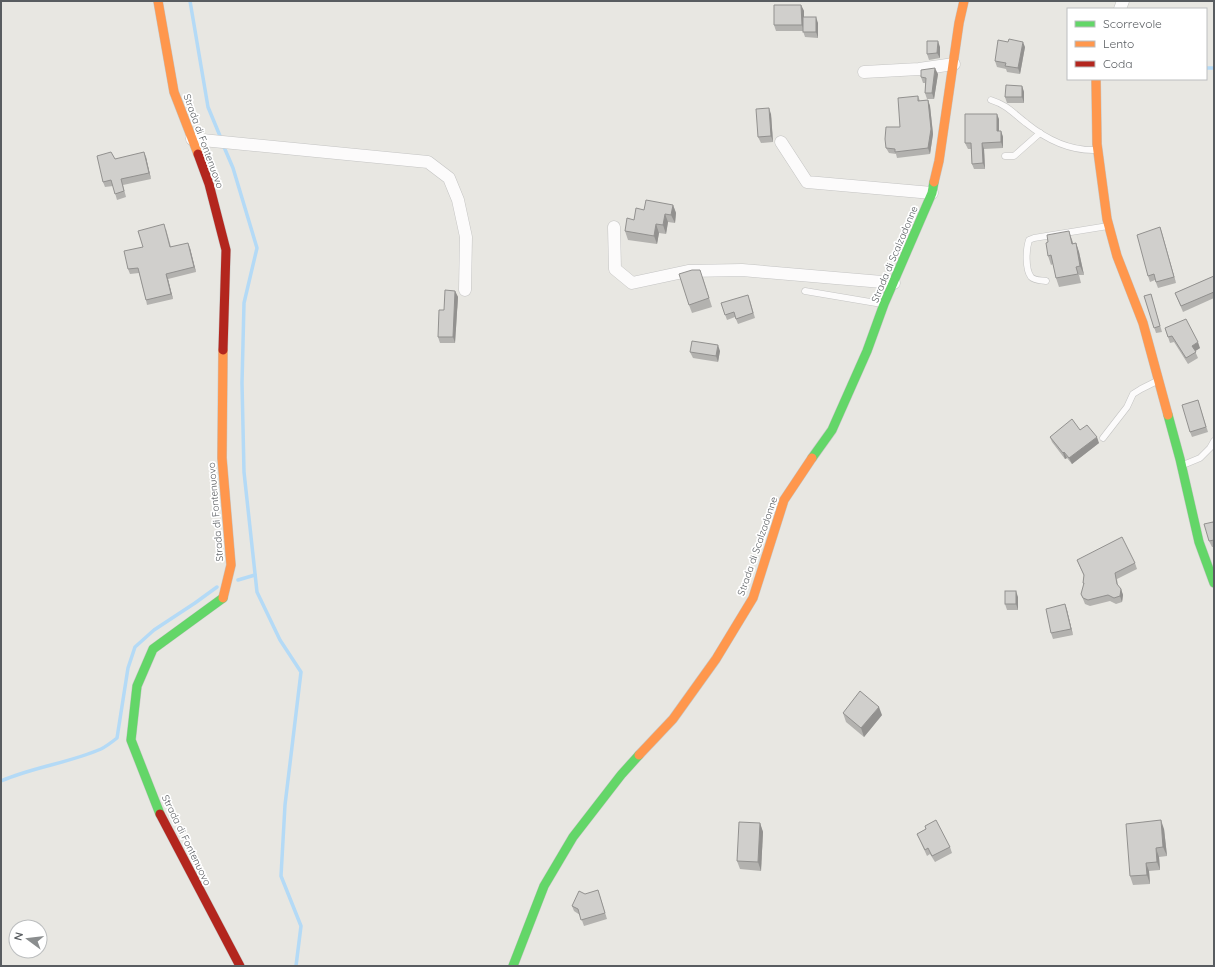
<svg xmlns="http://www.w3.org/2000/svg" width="1215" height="967" viewBox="0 0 1215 967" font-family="Quicksand,sans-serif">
<rect width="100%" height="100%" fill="#e8e7e2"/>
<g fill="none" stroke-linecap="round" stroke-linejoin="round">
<g stroke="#b4daf6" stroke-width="3.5">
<polyline points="190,1 208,107 220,136"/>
<polyline points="1206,68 1214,68"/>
<polyline points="224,147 233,168 257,248 244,303 242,383 244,472 257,592 280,640 301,672 285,805 281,876 301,926 296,966"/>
<polyline points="238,580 255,575"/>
<path d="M1 781C33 767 69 763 101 749 107 746 112 742 117 738L128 668 135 647 154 630 195 603 217 587"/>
</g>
<g stroke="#c4c4c3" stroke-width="7">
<g id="lane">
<path d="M991 100C1007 105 1013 113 1026 123 1047 140 1070 151 1096 150"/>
<polyline points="1005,156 1014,156 1040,133"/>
<path d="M1046 281C1042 280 1035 281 1031 277 1025 269 1026 249 1029 240L1034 238 1108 226"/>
<polyline points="805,291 882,304"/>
<polyline points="1103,438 1127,407 1133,394 1141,389 1157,381"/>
<polyline points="1183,465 1200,458 1210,448 1214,441"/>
</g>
</g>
<g stroke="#c4c4c3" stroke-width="13">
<g id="street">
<polyline points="1120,9 1123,1"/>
<polyline points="864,72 919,69 954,64"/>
<polyline points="192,139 428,162 449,178 458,200 466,237 465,290"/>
<polyline points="781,142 807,182 932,193"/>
<polyline points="614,227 615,269 632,283 688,271 742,270 894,283"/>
</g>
</g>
<g stroke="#c5c5c4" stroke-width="10">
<g id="fast">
<polyline points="1168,415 1180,459 1199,542 1214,583"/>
<polyline points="812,458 832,430 867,351 884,304 932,193 934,182"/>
<polyline points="160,814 131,740 137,686 153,649 223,598"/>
<polyline points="513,966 544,886 573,837 621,775 639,755"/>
</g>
</g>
<g stroke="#c5c5c4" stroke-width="10">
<g id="slow">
<polyline points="158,1 174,92 198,154"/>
<polyline points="1096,79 1097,144 1107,219 1117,256 1143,323 1168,415"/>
<polyline points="934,182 939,161 959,23 964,1"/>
<polyline points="223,350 222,458 231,565 223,598"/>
<polyline points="639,755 673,719 716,659 753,598 784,500 812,458"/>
</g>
</g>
<g stroke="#c5c5c4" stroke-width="10">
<g id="jam">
<polyline points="198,154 209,184 226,250 223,350"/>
<polyline points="160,814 240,966"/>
</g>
</g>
<use href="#lane" stroke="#fcfbfb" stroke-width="6"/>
<use href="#street" stroke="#fcfbfb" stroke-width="12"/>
<use href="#fast" stroke="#63d668" stroke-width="9"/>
<use href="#slow" stroke="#ff974d" stroke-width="9"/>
<use href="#jam" stroke="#b3261e" stroke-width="9"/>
</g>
<g fill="#b3b2af">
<polygon points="801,5 804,11 804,17 818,23 818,38 805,37 803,31 776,31 774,25"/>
<polygon points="940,47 940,58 929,60 927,54"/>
<polygon points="1025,47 1020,74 1007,72 1006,69 997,67 995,61"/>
<polygon points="938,74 934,99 927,99 925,93 925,83 923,83 921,77"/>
<polygon points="1022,86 1024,92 1024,103 1007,103 1005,97"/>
<polygon points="918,96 920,101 928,100 930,106 933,134 930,154 897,158 896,154 889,153 886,148 900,127"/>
<polygon points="771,114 773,142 761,143 758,137"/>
<polygon points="999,119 999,131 1001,131 1003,137 1003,148 984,149 985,169 974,169 972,164 971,149 968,149 965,143"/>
<polygon points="146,157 151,179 123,185 126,197 117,200 113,186 105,187 103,182 115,159"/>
<polygon points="673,205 676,213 675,223 668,222 666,234 659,233 657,244 628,240 625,231 634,220 644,210"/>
<polygon points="1160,227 1176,283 1158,288 1155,280 1150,282 1148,276"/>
<polygon points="166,229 171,247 190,248 196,272 168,279 173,299 147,305 146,300 139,273 130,274 128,269 143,247"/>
<polygon points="1072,240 1073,244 1076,243 1079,252 1084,275 1079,275 1081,283 1059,287 1056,278 1053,264 1051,265 1048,256"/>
<polygon points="1214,276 1214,298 1183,312 1175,293"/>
<polygon points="703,278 712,307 692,313 689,305"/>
<polygon points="455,291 458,297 455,343 440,343 438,337"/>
<polygon points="1151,294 1162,332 1156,333 1144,296"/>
<polygon points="750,300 755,318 738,324 735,317 727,320 721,303"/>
<polygon points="1165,328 1200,348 1195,351 1198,358 1188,364 1174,342 1170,343"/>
<polygon points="720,351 718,362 693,358 690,352"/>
<polygon points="1198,400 1208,432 1192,437 1190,432"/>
<polygon points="1080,430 1099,443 1072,464 1067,458 1065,459 1052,442 1050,437"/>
<polygon points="1214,524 1214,547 1212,547 1209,541"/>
<polygon points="1077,560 1135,563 1137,569 1117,579 1118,586 1121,589 1123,595 1122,602 1116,604 1110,601 1090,606 1085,604 1081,594 1084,585 1083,583 1084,576"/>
<polygon points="1018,597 1018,610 1007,610 1005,604"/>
<polygon points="1065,604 1067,610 1073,635 1053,639 1051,633"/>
<polygon points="843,713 882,715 864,737 846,722"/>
<polygon points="760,823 763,832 761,871 740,869 737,861"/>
<polygon points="925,826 950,847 952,853 935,862 930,854 927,856 917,834 926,829"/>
<polygon points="1164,829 1167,856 1159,857 1160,870 1149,871 1150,884 1133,885 1130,876"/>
<polygon points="585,894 600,896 607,919 584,926 580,915 574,911 572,906"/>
</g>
<g fill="#92918f">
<polygon points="801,5 804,11 804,31 802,25"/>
<polygon points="816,17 818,23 818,38 816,32"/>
<polygon points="938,41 940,47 940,58 937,53"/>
<polygon points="1023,42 1025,47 1020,74 1018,68"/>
<polygon points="935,68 938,74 934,99 932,93"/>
<polygon points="1022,86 1024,92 1024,103 1022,97"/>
<polygon points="928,100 930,106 933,134 930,154 928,148"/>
<polygon points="769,108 771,114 773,142 771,136"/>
<polygon points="997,114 999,119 999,137 997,131"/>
<polygon points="1001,131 1003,137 1003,148 1001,142"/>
<polygon points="982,143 984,149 985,169 983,163"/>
<polygon points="144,152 146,157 151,179 149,173"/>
<polygon points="673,205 676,213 675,223 671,215"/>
<polygon points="665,214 668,222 666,234 663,225"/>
<polygon points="656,224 659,233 657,244 654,236"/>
<polygon points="1160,227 1162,233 1176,283 1174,277"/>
<polygon points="1069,231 1072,240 1075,253 1072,244"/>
<polygon points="188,243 190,248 196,272 194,267"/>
<polygon points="1076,243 1079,252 1084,275 1080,266"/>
<polygon points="166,274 168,279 173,299 171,294"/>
<polygon points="455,291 458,297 455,343 453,337"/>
<polygon points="1198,342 1200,348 1194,352 1192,346"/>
<polygon points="718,345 720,351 718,362 716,356"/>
<polygon points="1097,437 1099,443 1072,464 1069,458"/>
<polygon points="1064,452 1067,458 1065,459 1063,453"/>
<polygon points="1121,589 1123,595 1122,602 1120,596"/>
<polygon points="1016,591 1018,597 1018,610 1016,604"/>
<polygon points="1065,604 1067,610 1073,635 1071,629"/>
<polygon points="879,707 882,715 864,737 861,728"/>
<polygon points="1161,820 1164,829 1167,856 1163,847"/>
<polygon points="760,823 763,832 761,871 758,862"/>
<polygon points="1156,848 1159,857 1160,870 1157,862"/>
<polygon points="1146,863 1149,871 1150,884 1147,875"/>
</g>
<g fill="#d0cfcc" stroke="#92918f">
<polygon points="774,5 801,5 802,25 774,25"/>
<rect x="803" y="17" width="13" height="15"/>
<polygon points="1009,39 1023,42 1018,68 1005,66 1006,63 995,61 998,40 1008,42"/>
<polygon points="927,41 938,41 937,53 927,54"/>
<polygon points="935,68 932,93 925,93 926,78 921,77 921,70"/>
<polygon points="1006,85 1022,86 1022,97 1005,97"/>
<polygon points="918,96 918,101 928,100 931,129 928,148 895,152 895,149 886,148 885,139 886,127 900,127 898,98"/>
<polygon points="769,108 771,136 758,137 756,109"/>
<polygon points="965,114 997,114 997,131 1001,131 1001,142 982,143 983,163 972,164 971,143 965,143"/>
<polygon points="111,152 115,159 144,152 149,173 121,179 124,191 115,194 111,180 103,182 97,156"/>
<polygon points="646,200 673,205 671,215 665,214 663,225 656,224 654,236 625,231 627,218 634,220 636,208 644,210"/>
<polygon points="164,224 170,247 188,243 194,267 166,274 171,294 146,300 138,268 128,269 124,251 143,247 138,231"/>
<polygon points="1160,227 1174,277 1156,282 1154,274 1148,276 1137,235"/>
<polygon points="1069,231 1072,244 1076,243 1080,266 1076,267 1078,274 1056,278 1051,255 1048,256 1046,243 1048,242 1047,235"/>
<polygon points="692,270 700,270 709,298 689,305 679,274"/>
<polygon points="1214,276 1214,292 1181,306 1175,293"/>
<polygon points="445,290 455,291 453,337 438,337 439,310 444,310"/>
<polygon points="1151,294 1160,326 1154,328 1144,296"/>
<polygon points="748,295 753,313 736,319 734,312 725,315 721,303"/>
<polygon points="1186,319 1198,342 1192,346 1196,352 1186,358 1172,336 1168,337 1165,328"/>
<polygon points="692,341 718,345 716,356 690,352"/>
<polygon points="1198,400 1206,427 1190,432 1182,405"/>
<polygon points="1072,419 1080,430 1087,425 1097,437 1069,458 1064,452 1063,453 1050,437"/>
<polygon points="1213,522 1214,525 1214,540 1209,541 1204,524"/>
<polygon points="1122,537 1135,563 1115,573 1117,584 1121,589 1120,596 1114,598 1108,595 1088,600 1083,598 1081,594 1084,583 1083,583 1084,575 1077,560"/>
<rect x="1005" y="591" width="11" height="13"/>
<polygon points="1065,604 1071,629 1051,633 1046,609"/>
<polygon points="860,691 879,707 861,728 843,713"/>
<polygon points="936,820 950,847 932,856 928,848 925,850 917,834 926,829 925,826"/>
<polygon points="1161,820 1163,847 1156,848 1157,862 1146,863 1147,875 1130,876 1126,824"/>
<polygon points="739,822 760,823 758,862 737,861"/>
<polygon points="598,890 605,913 581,920 578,909 572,906 579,891 585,894"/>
</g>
<g text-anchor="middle" stroke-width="3.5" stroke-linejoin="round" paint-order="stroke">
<g font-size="10" fill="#585c60" stroke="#fff">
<text transform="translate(204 141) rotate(70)" y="4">Strada di Fontenuovo</text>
<text transform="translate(894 254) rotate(-67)" y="4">Strada di Scalzadonne</text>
<text transform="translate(215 512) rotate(-95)" y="4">Strada di Fontenuovo</text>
<text transform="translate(757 546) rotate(-71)" y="4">Strada di Scalzadonne</text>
<text transform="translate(187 840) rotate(64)" y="4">Strada di Fontenuovo</text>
</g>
</g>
<rect width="1215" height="967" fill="none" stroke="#585c60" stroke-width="4"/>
<rect x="1067" y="8" width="140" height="72" fill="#ffffff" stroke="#bcbebf"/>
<rect x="1075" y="21" width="20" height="6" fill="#63d668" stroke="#bcbebf"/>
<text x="1103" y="28" font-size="12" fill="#585c60">Scorrevole</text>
<rect x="1075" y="41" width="20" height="6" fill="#ff974d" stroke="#bcbebf"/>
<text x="1103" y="48" font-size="12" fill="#585c60">Lento</text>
<rect x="1075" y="61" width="20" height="6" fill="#b3261e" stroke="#bcbebf"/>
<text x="1103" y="68" font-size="12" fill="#585c60">Coda</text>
<g transform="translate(28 939) rotate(285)"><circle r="19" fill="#ffffff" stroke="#bcbebf"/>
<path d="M0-3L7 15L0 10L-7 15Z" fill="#8a8d8e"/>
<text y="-6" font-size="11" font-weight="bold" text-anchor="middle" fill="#585c60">N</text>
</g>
</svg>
